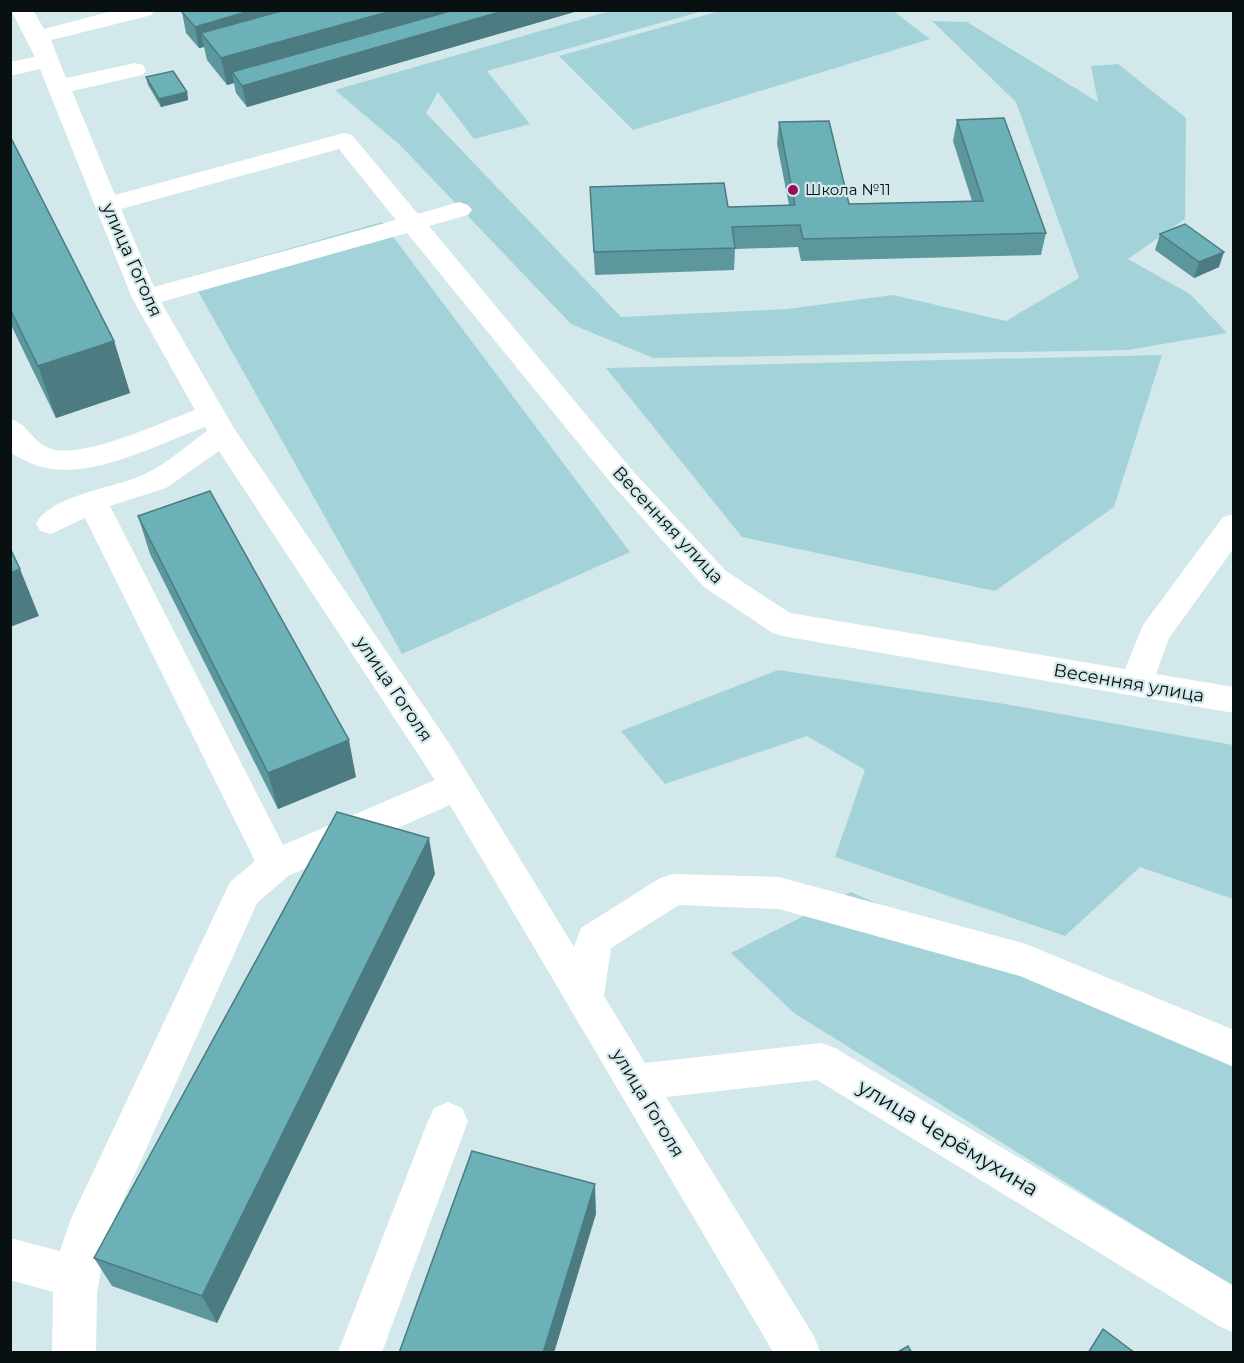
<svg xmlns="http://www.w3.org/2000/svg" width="1244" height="1363" viewBox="0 0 1244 1363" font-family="Montserrat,sans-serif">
<rect width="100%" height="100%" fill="#d2e8eb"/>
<g fill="#a3d3d9">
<polygon points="610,11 703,11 487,71 530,124 474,139 438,92 426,113 621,317 787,309 893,295 1006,321 1079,278 1016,102 932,21 967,22 1098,102 1091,66 1118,64 1186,118 1185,219 1128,259 1190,294 1227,333 1128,350 653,358 571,324 400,145 335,90"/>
<polygon points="720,11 893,11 930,39 633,130 559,56"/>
<polygon points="382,222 630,552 402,654 190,277"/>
<polygon points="1162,355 1114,507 995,591 742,537 606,368"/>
<polygon points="778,670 999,703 1233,745 1233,899 1140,867 1065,936 835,857 865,770 807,736 665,784 621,731"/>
<polygon points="851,892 1233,1062 1233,1287 794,1013 731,953"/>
</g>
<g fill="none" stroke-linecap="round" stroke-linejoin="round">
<g fill="#fff" fill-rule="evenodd">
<path d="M11 10H33L44 29 116 10H154L152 15 51 40 66 78 135 63 143 65 146 70 143 75 72 91 115 195 344 133 352 135 418 214 459 202 468 205 472 210 468 215 429 226 631 469 726 571 790 613 1125 669 1143 625 1223 517 1234 514V548L1169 638 1156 674 1234 687V713L782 636 771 632 704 587 611 483 407 233 161 302 235 430 449 743 574 947 581 928 660 878 673 874 779 877 1026 944 1234 1030V1067L1020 976 779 909 679 905 611 948 604 996 645 1063 821 1043 835 1048 1234 1286V1333L1219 1326 817 1080 666 1097 814 1336 820 1352H773L450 805 288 876 257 903 106 1238 97 1294 96 1352H52L53 1292 10 1280V1238L60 1251 70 1221 230 882 255 861 85 518 51 534 40 531 36 523C53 494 116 488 145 474 167 464 187 445 207 431L205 427C152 446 79 488 26 461 21 458 13 456 11 451 8 442 10 428 10 419 28 423 31 441 49 448 80 461 162 422 195 410L132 298 40 69 10 76V62L35 57ZM339 149 396 220 154 287 121 209ZM219 451 435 780 283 845 110 506 166 488Z"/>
<polygon points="448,1102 462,1108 468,1121 382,1352 338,1352 428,1121 434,1108"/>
</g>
</g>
<g fill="#5d979e">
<polygon points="581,10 247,107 236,93 234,83 227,85 207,60 204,47 199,48 186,33 182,12"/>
<polygon points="146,77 187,92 188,100 161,107 148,85"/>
<polygon points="957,120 1046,233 1041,255 801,261 798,247 735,249 734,270 595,275 590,187 728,207 789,205 777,144 779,122 849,204 972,201 953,141"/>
<polygon points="10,136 114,341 130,393 56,418 10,323"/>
<polygon points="1160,234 1219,267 1194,278 1155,250"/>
<polygon points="138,516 356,777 278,809 150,554"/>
<polygon points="435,874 217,1323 112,1286 94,1258"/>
</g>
<g fill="#4c7b81">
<polygon points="253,10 332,10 201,33 204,47 199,48 195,27"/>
<polygon points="395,10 495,10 232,72 234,83 227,85 221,58"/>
<polygon points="507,10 581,10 247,107 242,86"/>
<polygon points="187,92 188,100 161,107 159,99"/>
<polygon points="1224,252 1219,267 1194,278 1199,262"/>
<polygon points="114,341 130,393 56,418 38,366"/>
<polygon points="20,569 39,616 10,627 10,573"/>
<polygon points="349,740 356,777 278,809 268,773"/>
<polygon points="429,838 435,874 217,1323 202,1296"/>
<polygon points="595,1184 596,1214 554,1353 543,1353"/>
</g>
<g fill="#6cb0b8" stroke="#4c7b81" stroke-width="1.5">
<polygon points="185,10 253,10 195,27 182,12"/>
<polygon points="285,10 395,10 221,58 201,33"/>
<polygon points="454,10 507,10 242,86 232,72"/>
<polygon points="173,71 187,92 159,99 146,77"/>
<polygon points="1004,118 1046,233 803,239 800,225 732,227 735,248 594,252 590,187 724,183 728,207 795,205 779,122 829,121 849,204 983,201 957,120"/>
<polygon points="10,136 114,341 38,366 10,309"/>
<polygon points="1185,224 1224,252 1199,262 1160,234"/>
<polygon points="210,491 349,740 268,773 138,516"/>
<polygon points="10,548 20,569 10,573"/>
<polygon points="337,812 429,838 202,1296 94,1258"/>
<polygon points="472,1151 595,1184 543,1353 399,1353"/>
<polygon points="1103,1329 1135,1353 1088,1353"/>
<polygon points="908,1346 912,1353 896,1353"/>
</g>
<circle fill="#9b0c5c" stroke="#d2e8eb" stroke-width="2" cx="793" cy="190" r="6"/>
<g text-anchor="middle" stroke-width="4.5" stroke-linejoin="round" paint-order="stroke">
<g font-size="15" fill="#081011" stroke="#d2e8eb" text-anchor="start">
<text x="805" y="195">Школа №11</text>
</g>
<g font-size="18" fill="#081011" stroke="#d2e8eb">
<text transform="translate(132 260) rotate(66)" y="6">улица Гоголя</text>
<text transform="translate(668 525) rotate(47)" y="6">Весенняя улица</text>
<text transform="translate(1129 683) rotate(10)" y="6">Весенняя улица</text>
<text transform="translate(394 689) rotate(56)" y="6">улица Гоголя</text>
<text transform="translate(648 1103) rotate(59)" y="6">улица Гоголя</text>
</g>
<g font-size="21" fill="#081011" stroke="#d2e8eb">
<text transform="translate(948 1138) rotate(31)" y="7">улица Черёмухина</text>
</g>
</g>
<rect width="1244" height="1363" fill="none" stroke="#081011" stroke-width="24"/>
</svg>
